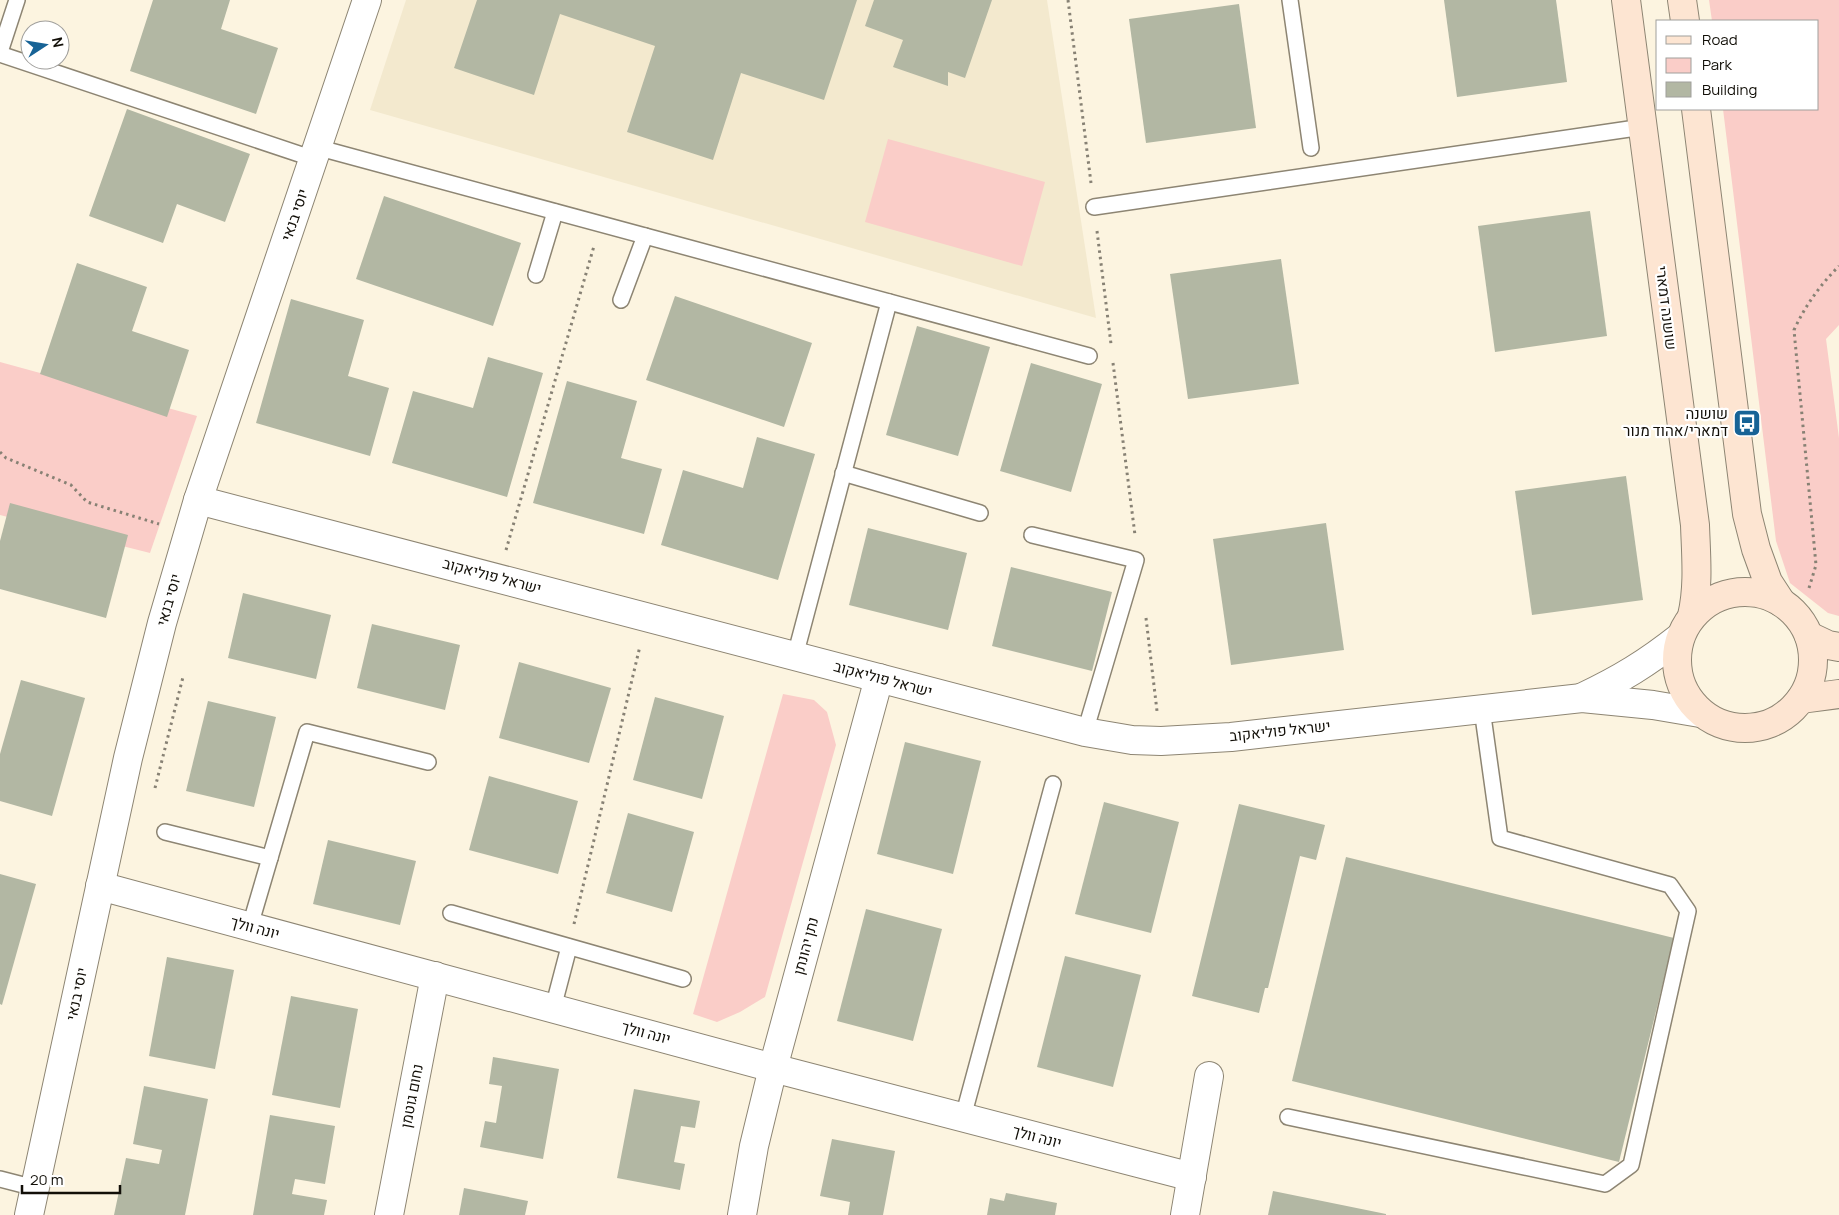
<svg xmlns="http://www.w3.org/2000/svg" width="1839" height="1215" viewBox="0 0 1839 1215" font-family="Manrope,Heebo,sans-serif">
<rect width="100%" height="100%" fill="#fcf4e0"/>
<polygon fill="#f3e9ce" points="406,0 1047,0 1096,318 370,110"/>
<g fill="#facdc8">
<polygon points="1709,0 1839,0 1839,325 1826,339 1839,438 1839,616 1828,613 1790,583 1776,541 1723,109 1818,109 1818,21 1712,21"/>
<polygon points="888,139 1045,182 1022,266 865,222"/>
<polygon points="0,362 197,416 150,553 0,515"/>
<polygon points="783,694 814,700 827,712 836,745 765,997 740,1012 717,1022 693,1014"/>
</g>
<g fill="#b2b7a3">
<polygon points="153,0 230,0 221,29 278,48 256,114 130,71"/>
<polygon points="477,0 857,0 824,100 741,73 713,160 627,132 655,46 560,14 534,95 454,68"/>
<polygon points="874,0 992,0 965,78 948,72 948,86 893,67 903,40 865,26"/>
<polygon points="1444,0 1556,0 1567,82 1457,97"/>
<polygon points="1239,4 1256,128 1146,143 1129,19"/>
<polygon points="127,109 250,154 225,222 177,204 163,243 89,216"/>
<polygon points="384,196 521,243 493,326 356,279"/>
<polygon points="1590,211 1607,336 1495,352 1478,226"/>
<polygon points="1281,259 1299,384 1188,399 1170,274"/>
<polygon points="77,263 147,287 132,331 189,350 167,417 40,374"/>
<polygon points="675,296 812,343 784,427 646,380"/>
<polygon points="291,299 364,320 348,376 389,388 370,456 256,423"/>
<polygon points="917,326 990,347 958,456 886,435"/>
<polygon points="488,357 543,373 507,497 392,463 413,391 473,408"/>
<polygon points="1031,363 1102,384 1071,492 1000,471"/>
<polygon points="567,381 637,401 621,458 662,469 644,534 533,503"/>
<polygon points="757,437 815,454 778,580 661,545 683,470 743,488"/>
<polygon points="1626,476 1643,600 1532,615 1515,491"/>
<polygon points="10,503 128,535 106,618 0,589 0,541"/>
<polygon points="1326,523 1344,650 1231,665 1213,539"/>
<polygon points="868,528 967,553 948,630 849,605"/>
<polygon points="1011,567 1112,592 1092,671 992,646"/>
<polygon points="243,593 331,615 316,679 228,658"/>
<polygon points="372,624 460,645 445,710 357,688"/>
<polygon points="519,662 611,688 589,763 499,738"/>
<polygon points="21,680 85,698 52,816 0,801 0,754"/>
<polygon points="655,697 724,716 702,799 633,780"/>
<polygon points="208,701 276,717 254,807 186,791"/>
<polygon points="905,742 981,761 953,874 877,854"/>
<polygon points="489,776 578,801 558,874 469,850"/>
<polygon points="1104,802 1179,822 1151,933 1075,914"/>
<polygon points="1239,804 1325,825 1316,860 1300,856 1268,988 1265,988 1259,1013 1192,996"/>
<polygon points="628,813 694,832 672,912 606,893"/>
<polygon points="328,840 416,861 400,925 313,904"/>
<polygon points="1346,857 1674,938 1619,1162 1292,1081"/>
<polygon points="0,874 36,884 2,1005 0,1004"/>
<polygon points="866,909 942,929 913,1041 837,1021"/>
<polygon points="1065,956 1141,975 1113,1087 1037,1067"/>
<polygon points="167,957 234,970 215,1069 149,1056"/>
<polygon points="291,996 358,1009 340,1108 272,1095"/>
<polygon points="493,1057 559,1069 543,1159 480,1147 485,1121 496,1123 502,1086 489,1084"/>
<polygon points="144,1086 208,1099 185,1215 114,1215 126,1158 159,1164 162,1150 133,1144"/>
<polygon points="634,1089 700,1101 695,1128 681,1126 674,1162 685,1164 680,1190 617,1178"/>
<polygon points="270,1115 335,1126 325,1184 295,1179 292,1194 327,1200 324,1215 253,1215"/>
<polygon points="832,1139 895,1151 883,1215 848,1215 850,1202 820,1196"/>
<polygon points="464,1188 528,1201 525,1215 459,1215"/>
<polygon points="1273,1191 1386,1214 1386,1215 1268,1215"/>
<polygon points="1006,1193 1057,1203 1055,1215 987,1215 990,1198 1004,1201"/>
</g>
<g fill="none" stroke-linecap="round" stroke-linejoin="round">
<g stroke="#8d8573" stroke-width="18">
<g id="lane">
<polyline points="1290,0 1311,148"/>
<polyline points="0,52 17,0"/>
<polyline points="0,54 314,159"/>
<polyline points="316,147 1089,356"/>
<polyline points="1094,207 1643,127"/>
<polyline points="536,275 555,212"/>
<polyline points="621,300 645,236"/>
<polyline points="843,473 980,513"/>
<polyline points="1032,535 1136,560 1085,732"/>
<polyline points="795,656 889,302"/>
<polyline points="165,832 270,858"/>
<polyline points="451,913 683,979"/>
<polyline points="250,926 307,732 428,762"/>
<polyline points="553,1008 569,947"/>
<polyline points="963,1117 1053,784"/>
<polyline points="1288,1117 1605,1184 1631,1165 1688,911 1670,885 1500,838 1482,709"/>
<polyline points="0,1179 35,1188"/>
</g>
</g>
<g stroke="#8d8573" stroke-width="30">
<g id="street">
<polyline points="198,500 1085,732 1132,740 1161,741 1231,737 1582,698 1653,705 1700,713"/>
<path d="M1583 697C1621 679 1647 663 1680 637"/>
<polyline points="100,886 773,1068 1192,1177"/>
<polyline points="29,1215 128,758 162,623 198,500 367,0"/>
<polyline points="389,1215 435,976"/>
<polyline points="742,1215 754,1146 773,1068 879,678"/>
<polyline points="1185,1215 1209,1076"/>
</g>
</g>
<g stroke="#8d8573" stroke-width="30">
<g id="secondary">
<path d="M1626 0 1695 525C1696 555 1699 586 1692 616"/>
<polyline points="1682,0 1685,21"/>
<polyline points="1696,109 1747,514 1756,549 1768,582 1781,602"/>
<circle cx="1745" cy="660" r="68"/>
<polyline points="1809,636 1828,645 1839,647"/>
<polyline points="1801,699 1839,694"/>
</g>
</g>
<g stroke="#878174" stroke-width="3" stroke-dasharray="2.5 4" stroke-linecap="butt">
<polyline points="1068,0 1091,183"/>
<polyline points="1097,231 1111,344"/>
<polyline points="1113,363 1135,535"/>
<polyline points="0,452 6,458 71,485 87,502 159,524"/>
<polyline points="506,550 594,246"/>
<path d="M1809 588 1816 565 1794 330C1805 306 1820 285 1839 266"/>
<polyline points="1146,618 1157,711"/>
<polyline points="155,788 183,677"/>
<polyline points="574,924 640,646"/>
</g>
<use href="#lane" stroke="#fff" stroke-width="15"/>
<use href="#street" stroke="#fff" stroke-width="28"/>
<use href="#secondary" stroke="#fde5d2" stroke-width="28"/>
</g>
<defs>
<g id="bus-square" transform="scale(1.4375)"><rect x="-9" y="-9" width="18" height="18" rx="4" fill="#176396" stroke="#fff"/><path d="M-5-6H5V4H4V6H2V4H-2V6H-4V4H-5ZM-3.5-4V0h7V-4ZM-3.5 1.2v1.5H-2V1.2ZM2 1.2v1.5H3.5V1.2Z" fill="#fff"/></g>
</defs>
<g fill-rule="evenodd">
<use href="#bus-square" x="1747" y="423"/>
</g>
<g text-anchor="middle" stroke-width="4.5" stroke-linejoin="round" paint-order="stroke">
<g font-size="15" fill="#120f08" stroke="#fff">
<text transform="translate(295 215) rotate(-71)" y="5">יוסי בנאי</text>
<text transform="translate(1666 308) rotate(83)" y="5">שושנה דמארי</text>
<text transform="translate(492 576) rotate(15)" y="5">ישראל פוליאקוב</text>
<text transform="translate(169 600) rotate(-74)" y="5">יוסי בנאי</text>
<text transform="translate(883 679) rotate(15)" y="5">ישראל פוליאקוב</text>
<text transform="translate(1280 731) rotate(-6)" y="5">ישראל פוליאקוב</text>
<text transform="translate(255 928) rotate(15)" y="5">יונה וולך</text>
<text transform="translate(806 946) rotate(-75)" y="5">נתן יהונתן</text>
<text transform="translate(77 994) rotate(-78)" y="5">יוסי בנאי</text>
<text transform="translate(646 1033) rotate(15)" y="5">יונה וולך</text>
<text transform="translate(412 1096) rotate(-79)" y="5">נחום גוטמן</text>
<text transform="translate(1037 1137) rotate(15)" y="5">יונה וולך</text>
</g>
<g font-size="15" fill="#120f08" stroke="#fff" text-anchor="end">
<text x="1728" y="419">שושנה<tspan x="1728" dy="17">דמארי/אהוד מנור</tspan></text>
</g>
</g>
<rect x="1656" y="20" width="162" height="90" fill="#ffffff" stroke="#a09f9c"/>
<rect x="1666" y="36" width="25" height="8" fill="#fde5d2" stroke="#a09f9c"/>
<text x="1702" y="45" font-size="15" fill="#120f08">Road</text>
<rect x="1666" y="58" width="25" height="15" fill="#facdc8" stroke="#a09f9c"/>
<text x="1702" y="70" font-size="15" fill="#120f08">Park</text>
<rect x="1666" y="82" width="25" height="15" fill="#b2b7a3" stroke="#a09f9c"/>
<text x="1702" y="95" font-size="15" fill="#120f08">Building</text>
<g transform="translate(45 45) rotate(78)"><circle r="24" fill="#ffffff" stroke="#a09f9c"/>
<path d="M0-4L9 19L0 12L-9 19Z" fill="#176396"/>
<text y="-8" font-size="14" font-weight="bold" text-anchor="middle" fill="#120f08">N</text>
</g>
<path d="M22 1185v8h98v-8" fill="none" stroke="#120f08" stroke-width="2.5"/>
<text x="30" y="1185" font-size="15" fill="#120f08" stroke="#ffffff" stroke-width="4" paint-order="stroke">20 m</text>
</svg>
